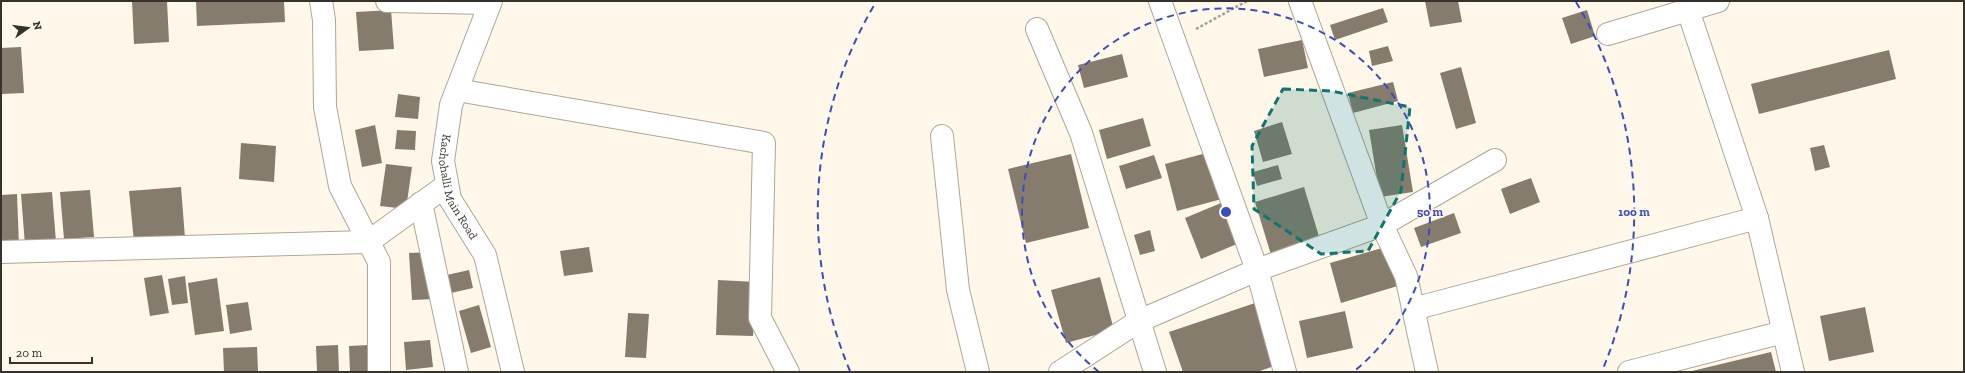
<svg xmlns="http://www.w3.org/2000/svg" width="1965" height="373" viewBox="0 0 1965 373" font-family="'Zilla Slab',serif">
<rect width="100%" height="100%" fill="#fff7e9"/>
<g fill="#857c6d">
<polygon points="132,1 167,1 169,42 134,44"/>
<polygon points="196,1 284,1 285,22 197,26"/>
<polygon points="1425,1 1458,1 1462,22 1430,27"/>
<polygon points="1383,8 1388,22 1335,40 1330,25"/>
<polygon points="391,10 394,49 359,51 356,12"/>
<polygon points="1587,10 1595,36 1571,44 1562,18"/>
<polygon points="1302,40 1308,68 1264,77 1258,49"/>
<polygon points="1388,46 1393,61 1372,66 1369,51"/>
<polygon points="21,47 24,93 1,94 1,48"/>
<polygon points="1889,50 1896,79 1759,114 1751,84"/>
<polygon points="1122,54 1128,77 1084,88 1078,65"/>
<polygon points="1461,67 1476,123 1456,129 1440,73"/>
<polygon points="1393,82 1398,101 1353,113 1348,93"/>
<polygon points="398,94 420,97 418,119 395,117"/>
<polygon points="1143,118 1151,146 1107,159 1099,130"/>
<polygon points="1282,122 1292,154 1263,162 1254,131"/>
<polygon points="375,125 382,163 362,167 355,130"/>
<polygon points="1402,125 1413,192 1380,197 1369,130"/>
<polygon points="397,130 416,131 415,150 395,149"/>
<polygon points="241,143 276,146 274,182 239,179"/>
<polygon points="1824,145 1830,167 1815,171 1810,148"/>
<polygon points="1210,152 1222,199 1177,211 1165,164"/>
<polygon points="1071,154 1089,228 1026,243 1008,169"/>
<polygon points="1154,155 1162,178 1126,189 1119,166"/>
<polygon points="386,164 412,167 406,209 380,206"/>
<polygon points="1278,165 1282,179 1257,186 1253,172"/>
<polygon points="1531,178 1540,202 1510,214 1501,189"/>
<polygon points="181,187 185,238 134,242 129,191"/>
<polygon points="1304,187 1321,243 1272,258 1255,202"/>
<polygon points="90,190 94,237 64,239 60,192"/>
<polygon points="52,192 56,242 25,245 21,194"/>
<polygon points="17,194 19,247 1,247 1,195"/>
<polygon points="1221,203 1237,244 1201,259 1185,218"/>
<polygon points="1454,213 1461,233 1421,247 1414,228"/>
<polygon points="1150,230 1155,251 1140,255 1134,235"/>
<polygon points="1389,246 1401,285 1341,303 1330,263"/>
<polygon points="589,247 593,272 564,276 560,251"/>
<polygon points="431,252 434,299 412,300 409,253"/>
<polygon points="469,270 473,288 451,293 447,275"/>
<polygon points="162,275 169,313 150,316 144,278"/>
<polygon points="185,276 188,303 172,305 168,279"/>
<polygon points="1100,277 1114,330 1066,343 1051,290"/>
<polygon points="217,278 224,331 195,335 188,283"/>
<polygon points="718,280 756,282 753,336 716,335"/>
<polygon points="248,302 252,330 230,334 226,305"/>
<polygon points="1255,303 1277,365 1257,372 1183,372 1169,332"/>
<polygon points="479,305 491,347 471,353 459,311"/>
<polygon points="1865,307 1874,352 1829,361 1820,316"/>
<polygon points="1345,311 1353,348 1307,358 1299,321"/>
<polygon points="628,313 649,314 646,358 625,357"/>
<polygon points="430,340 433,367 406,370 404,342"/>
<polygon points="338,345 339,372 317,372 316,346"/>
<polygon points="369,345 371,372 350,372 349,346"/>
<polygon points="257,347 258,372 224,372 223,348"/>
<polygon points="1771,352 1776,372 1692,372 1692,371"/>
</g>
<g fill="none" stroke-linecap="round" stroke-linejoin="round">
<g stroke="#afa696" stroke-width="24">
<g id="minor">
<polyline points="321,1 324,20 325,107 340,186 379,262 379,372"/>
<polyline points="387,1 490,3"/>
<path id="s1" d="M491 1 451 105 443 161 450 199 485 255 513 372"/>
<polyline points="1160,1 1257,270 1285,372"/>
<polyline points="1300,1 1382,225 1406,276 1427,372"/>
<polyline points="1688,10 1718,1"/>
<polyline points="1037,29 1081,133 1155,372"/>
<polyline points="1608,34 1688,10 1757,218 1793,372"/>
<polyline points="457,90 764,143 760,318 788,372"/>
<polyline points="942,136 958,290 978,372"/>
<polyline points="421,203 457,372"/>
<polyline points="1,252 368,242 447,185"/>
<polyline points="1413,309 1757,218"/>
<polyline points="1060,372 1139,321 1257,270 1382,225 1495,160"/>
<polyline points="1629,372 1783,332"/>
</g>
</g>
<polyline stroke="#a7a196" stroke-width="2.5" stroke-dasharray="3 2" stroke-linecap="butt" points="1196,29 1247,1"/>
<use href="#minor" stroke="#fff" stroke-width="22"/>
</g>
<path fill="#0f766e" fill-opacity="0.2" stroke="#0f766e" stroke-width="3" stroke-dasharray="8 5" stroke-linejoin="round" d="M1283 89 1331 91 1410 107 1401 191 1368 251 1321 254 1254 209 1252 146Z"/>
<g fill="none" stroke="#3b4ec1" stroke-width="2" stroke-dasharray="7 5">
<path d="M1099 372A204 204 0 1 1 1353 372"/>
<path d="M850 371A408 408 0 0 1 876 2M1576 2A408 408 0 0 1 1602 371"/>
</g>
<g text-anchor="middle" stroke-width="3" stroke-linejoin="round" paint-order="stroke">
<g font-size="12" fill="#36332c" stroke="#fff7e9">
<text dy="4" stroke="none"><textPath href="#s1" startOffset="197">Kachohalli Main Road</textPath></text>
</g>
</g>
<circle cx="1226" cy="212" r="6" fill="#3b4ec1" stroke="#fff7e9" stroke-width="2"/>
<g font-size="12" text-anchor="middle" font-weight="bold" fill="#3b4ec1" stroke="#fff7e9" stroke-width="3" stroke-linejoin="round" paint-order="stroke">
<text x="1430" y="216">50 m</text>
<text x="1634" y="216">100 m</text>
</g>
<rect width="1965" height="373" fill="none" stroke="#36332c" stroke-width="4"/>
<g transform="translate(28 28) rotate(76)" stroke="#fff7e9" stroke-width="3" paint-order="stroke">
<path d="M0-3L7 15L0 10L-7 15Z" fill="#36332c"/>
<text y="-6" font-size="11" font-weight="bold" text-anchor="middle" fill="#36332c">N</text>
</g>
<path d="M10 357v6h82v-6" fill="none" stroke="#36332c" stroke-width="2"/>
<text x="16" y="357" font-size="12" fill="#36332c" stroke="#fff7e9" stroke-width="3" paint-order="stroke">20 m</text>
</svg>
